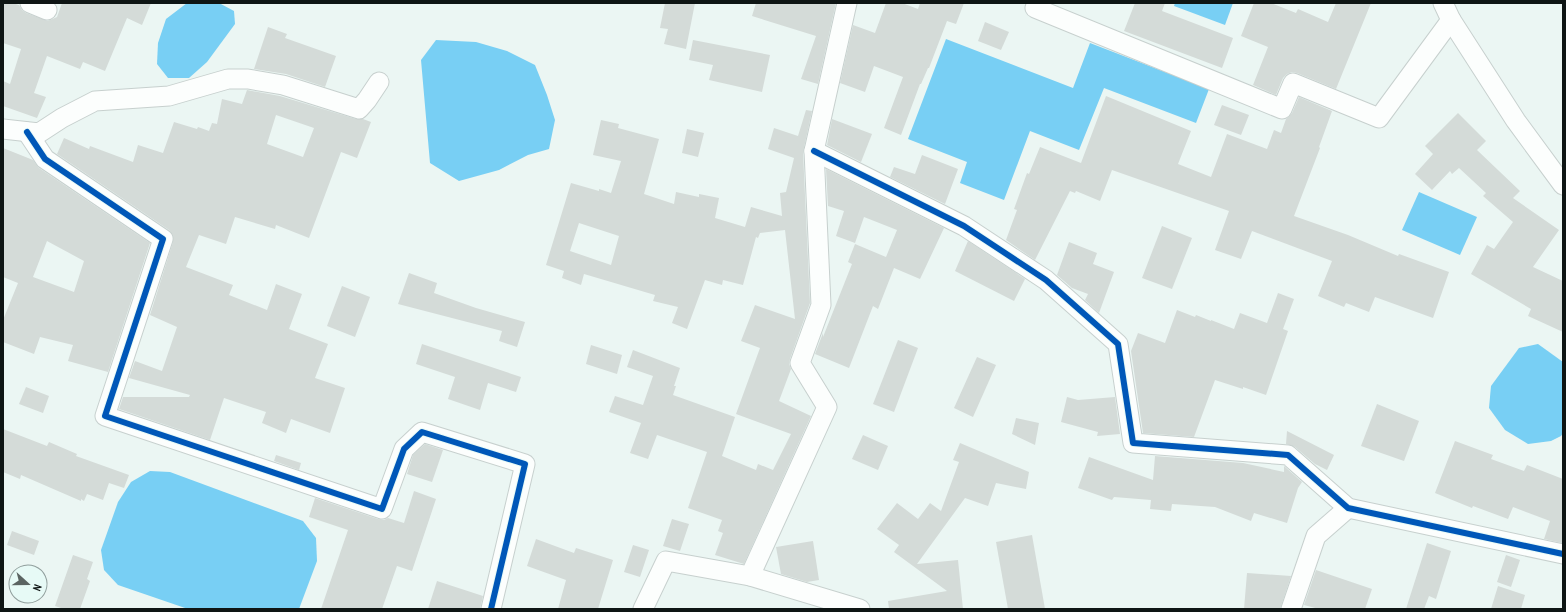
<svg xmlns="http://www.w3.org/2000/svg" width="1566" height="612" viewBox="0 0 1566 612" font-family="'PT Sans Narrow',sans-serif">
<rect width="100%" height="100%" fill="#ebf6f3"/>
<g fill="#78cff4">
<polygon points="187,3 219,3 234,11 235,24 207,62 189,78 168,78 157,64 158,43 166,19"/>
<polygon points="1175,3 1233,3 1225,25 1174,6"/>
<polygon points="946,39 1073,88 1090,43 1209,89 1196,123 1104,88 1079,150 1030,131 1004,200 960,183 967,162 908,139"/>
<polygon points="436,40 476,42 507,51 535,65 547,95 555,120 549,149 528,155 499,170 459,181 430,163 421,60"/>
<polygon points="1419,192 1477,217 1460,255 1402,230"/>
<polygon points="1538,344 1563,362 1563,433 1561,436 1551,441 1528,444 1505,430 1489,408 1491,386 1519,348"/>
<polygon points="150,471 170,472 303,521 316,538 317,561 299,609 188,609 118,585 104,570 101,550 118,502 131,482"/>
</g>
<g fill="#d4dbd8" fill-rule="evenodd">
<polygon points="3,3 13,3 19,5 22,10 26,13 48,21 57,17 62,3 151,3 142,25 127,18 105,71 83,62 80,69 47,56 34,93 46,97 37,118 3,106 3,81 10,84 21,49 3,43"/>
<polygon points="665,3 695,3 686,49 664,44 668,29 660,28"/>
<polygon points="756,3 836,3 818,84 801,79 816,36 752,16"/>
<polygon points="886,3 902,3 918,9 920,3 964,3 956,24 947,21 929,68 928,68 921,84 920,84 901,135 884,128 903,77 874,66 865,92 840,83 853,25 875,33"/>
<polygon points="1135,3 1165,3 1162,11 1233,38 1222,68 1124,31"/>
<polygon points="1254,3 1271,3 1296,13 1298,9 1328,22 1336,3 1371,3 1336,89 1297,73 1292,72 1287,74 1283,78 1276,95 1253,85 1268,47 1241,36"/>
<polygon points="985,22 1009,32 1001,50 978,41"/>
<polygon points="268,27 287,34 285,38 336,56 325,87 286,74 254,69"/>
<polygon points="693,40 770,55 762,92 709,80 713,65 689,60"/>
<path d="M247 90 280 96 356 119H363L371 122 357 158 341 152 309 238 276 225 275 229 235 217 226 244 199 235 186 267 233 285 229 295 267 310 276 284 302 294 289 329 328 344 315 378 345 388 330 433 291 419 286 433 262 423 266 412 224 398 210 440 119 409 123 397H189L190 395 129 378 135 361 162 371 177 327 150 315 173 242V236L169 230 57 154 64 138 89 149 90 146 133 162 138 145 163 153 174 122 197 129 198 127 209 131 212 123 217 124 222 99 242 104ZM276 115 314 128 303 157 267 144Z"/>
<polygon points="1106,96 1191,131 1178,164 1211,177 1227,134 1267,149 1274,130 1281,133 1286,119 1292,113 1299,97 1332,111 1319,147 1320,148 1294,216 1348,235 1398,256 1399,254 1449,272 1433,318 1375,297 1369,312 1346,303 1344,307 1318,296 1332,261 1252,231 1241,259 1215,250 1229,211 1112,170 1100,201 1076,191 1075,193 1070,191 1035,260 1006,240 1017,210 1014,209 1027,173 1029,174 1040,147 1081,163"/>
<polygon points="1222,105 1249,115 1241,135 1214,125"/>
<path d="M806 110 812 111 803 152 810 303 790 359 789 364 791 369 779 401 811 416 744 564 715 555 723 533 718 531 722 520 688 508 707 452 657 435 648 459 630 453 641 423 609 412 615 396 643 405 653 376 627 367 633 350 680 368 674 386H676L673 395 735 417 722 456 756 470 758 464 773 470 791 434 736 414 760 348 741 341 755 305 795 319 785 230 760 233 758 238 756 237 743 285 723 280 722 285 705 280 687 329 672 323 678 307 653 301 655 295 584 274 581 285 562 278 564 271 546 265 571 183 599 191V189L611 193 621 161 593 155 601 120 619 124 618 128 659 139 644 194 674 204 676 192 699 197V194L719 198 715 218 745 227 751 207 782 216 780 193 786 192 794 158 768 149 774 128 798 136ZM579 223 619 236 611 265 570 251Z"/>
<polygon points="1458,113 1486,141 1477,150 1520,191 1513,198 1559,230 1533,267 1563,281 1563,332 1528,316 1531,309 1471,274 1487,245 1494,249 1513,222 1483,196 1486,193 1459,168 1452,174 1450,171 1432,190 1415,174 1433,154 1425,146"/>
<polygon points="832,119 872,134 861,162 827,145"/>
<polygon points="687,129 704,133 698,157 682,153"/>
<path d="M3 148 33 160 39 168 150 243 108 372 68 361 73 345 40 337 34 354 3 342V320L18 283 3 277ZM47 241 84 261 74 292 33 277Z"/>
<polygon points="922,155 958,169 945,204 890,177 894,167 915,174"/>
<polygon points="826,169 944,228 920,279 894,268 878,309 873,306 849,368 815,354 823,333 823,337 852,264 848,262 855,244 886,257 897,230 864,217 855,243 836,236 844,211 828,206"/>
<polygon points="1162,226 1192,238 1172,289 1142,278"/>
<polygon points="968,241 1025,279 1014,301 955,271"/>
<polygon points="1069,242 1097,253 1093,264 1114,272 1099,313 1085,300 1088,294 1072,288 1057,275"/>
<polygon points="409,273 437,283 434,293 476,308 525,322 517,347 499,341 502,331 398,304"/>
<polygon points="342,286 370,297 355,337 327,326"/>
<polygon points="1278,293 1294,299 1283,329 1288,331 1266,395 1243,387 1243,389 1215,380 1194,437 1143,433 1131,351 1138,333 1165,343 1177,310 1195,317 1196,315 1211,321 1211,320 1234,329 1240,313 1267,323"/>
<polygon points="898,340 918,348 894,412 873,404"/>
<polygon points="422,344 521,377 516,392 488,383 480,410 448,399 455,377 416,364"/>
<polygon points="591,345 622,355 617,374 586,364"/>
<polygon points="977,357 996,365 973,417 954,408"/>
<polygon points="26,387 49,396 43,413 19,404"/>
<polygon points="1067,397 1078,400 1115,397 1120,434 1097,436 1098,432 1061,422"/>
<polygon points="1377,404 1419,421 1404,461 1361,446"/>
<polygon points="1016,418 1039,423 1035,445 1012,434"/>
<polygon points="3,429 47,446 49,442 77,454 76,456 129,475 124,488 109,483 103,500 87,494 84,501 81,499 81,501 21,475 20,479 3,472"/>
<polygon points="1287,431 1334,455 1327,470 1315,464 1295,447 1286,444"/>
<polygon points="863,435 888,446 878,470 852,459"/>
<polygon points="1455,441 1493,455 1491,459 1524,471 1527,465 1563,479 1562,543 1544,539 1550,521 1513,507 1508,519 1473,506 1472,508 1435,493"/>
<polygon points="960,443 1029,472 1026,489 996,483 988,506 965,498 917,564 958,560 963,609 889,609 888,601 947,591 894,552 899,545 877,529 897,503 918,519 930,503 941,511 959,462 953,460"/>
<polygon points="425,444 443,450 432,482 407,474 413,455"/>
<polygon points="276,455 301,463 299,470 274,461"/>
<polygon points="1155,456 1243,463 1284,472 1284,466 1302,482 1298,488 1287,523 1254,513 1251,521 1215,507 1172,504 1171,511 1150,509 1151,500 1114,497 1112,500 1078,488 1089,457 1153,480"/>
<polygon points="414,491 436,499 412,571 397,566 382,609 321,609 348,530 309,517 315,498 378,519 384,520 388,518 404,523"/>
<polygon points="672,519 689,524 680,551 663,546"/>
<polygon points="12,531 39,541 34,555 7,545"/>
<polygon points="1032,535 1045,609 1008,609 996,542"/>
<polygon points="536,539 574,553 576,548 613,560 598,609 558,609 566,580 527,566"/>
<polygon points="813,541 819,580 807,582 781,574 776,547"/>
<polygon points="1427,543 1451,551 1436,599 1429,596 1424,609 1406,609"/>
<polygon points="633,545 649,550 640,577 624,572"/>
<polygon points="73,555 93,562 87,579 90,581 80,609 64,609 55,606"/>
<polygon points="1506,555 1520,560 1511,587 1497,582"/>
<polygon points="1316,570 1372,589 1365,609 1319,609 1304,605"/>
<polygon points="1247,573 1291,576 1280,609 1244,609"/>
<polygon points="437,581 483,596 480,609 428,609"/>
<polygon points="1498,586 1525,595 1521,609 1491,609"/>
</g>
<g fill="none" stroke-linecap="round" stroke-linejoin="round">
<g stroke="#c7d0ce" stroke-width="21">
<g id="minor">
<polyline points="30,3 47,10"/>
<polyline points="1443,3 1451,20 1516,121 1563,185"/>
<polyline points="1035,8 1282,109 1293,83 1379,118 1451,20"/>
<polyline points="3,129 39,133 62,118 95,101 169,96 228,79 248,79 283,85 359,109 367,100 379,82"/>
<polyline points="27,132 45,159 163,239 105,416 382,509 404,449 422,432 525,464 491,609"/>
<polyline points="814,151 964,226 1046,280 1118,344 1133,443 1288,455 1348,508 1563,554"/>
<polyline points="750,576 860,609"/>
<polyline points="643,609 666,561 750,576 827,407 800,363 821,305 814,151 847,3"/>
<polyline points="1291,609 1316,536 1348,508"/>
</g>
</g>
<use href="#minor" stroke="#fcfefd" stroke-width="19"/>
<g stroke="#e7faf6" stroke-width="8">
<g id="cycleway">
<polyline points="27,132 45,159 163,239 105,416 382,509 404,449 422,432 525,464 491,609"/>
<polyline points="814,151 964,226 1046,280 1118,344 1133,443 1288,455 1348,508 1563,554"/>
</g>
</g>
<use href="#cycleway" stroke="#0057b8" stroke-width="6"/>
</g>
<rect width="1566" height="612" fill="none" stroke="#0e1514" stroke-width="8"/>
<g transform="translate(28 584) rotate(111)"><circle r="19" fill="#e7faf6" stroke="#909e9c"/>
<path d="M0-3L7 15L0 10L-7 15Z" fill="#5b6462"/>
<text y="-6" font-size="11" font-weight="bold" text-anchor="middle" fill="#0e1514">N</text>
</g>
</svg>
